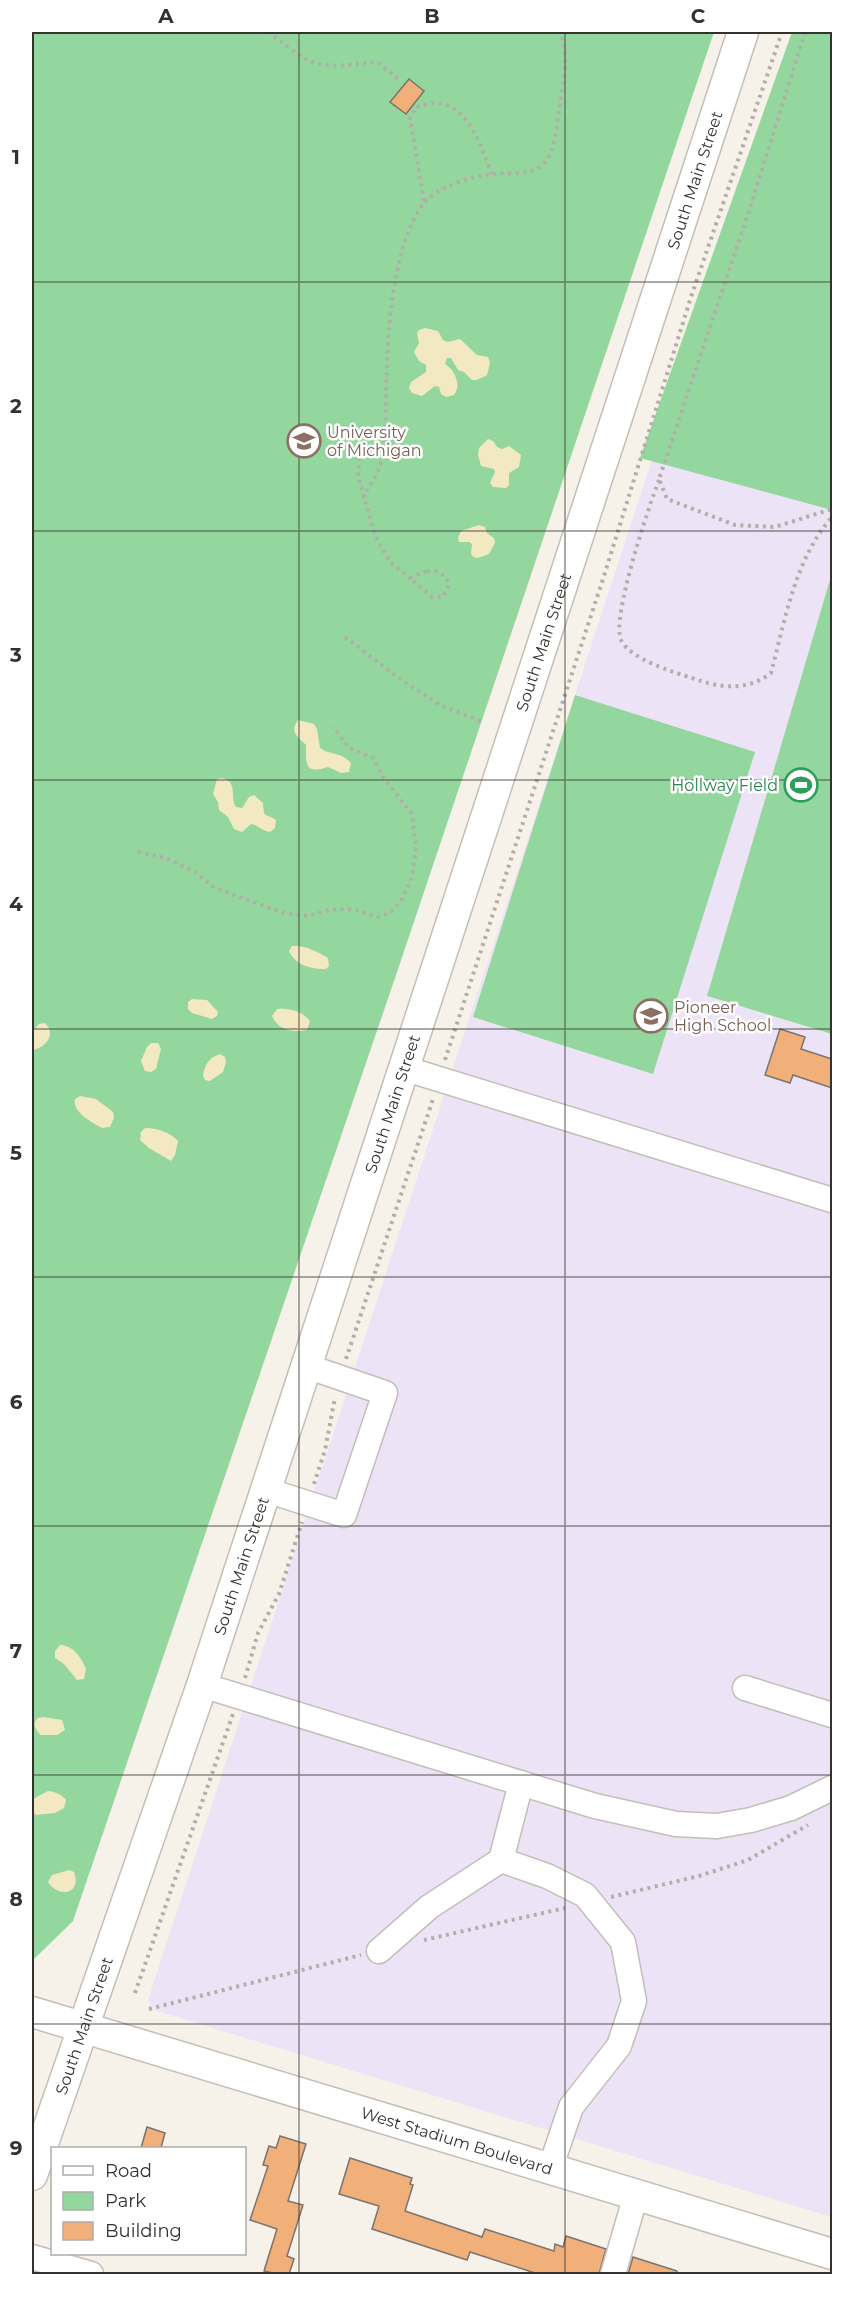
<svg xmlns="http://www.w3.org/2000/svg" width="864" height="2306" viewBox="0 0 864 2306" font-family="Montserrat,sans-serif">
<rect width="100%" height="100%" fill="#f6f1e9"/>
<polygon fill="#ede3f7" points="792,32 832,32 832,2217 154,2010 148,2000"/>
<g fill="#94d79e">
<polygon points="32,32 714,32 395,978 73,1921 32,1961"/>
<polygon points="792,32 832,32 832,510 640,458"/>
<polygon points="832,573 832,1034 707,996"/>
<polygon points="575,695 755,752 653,1074 473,1017"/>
</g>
<g fill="#f2e8c2">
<path d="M425 328 438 331 443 340 448 342 460 339 477 355 488 357 490 363 487 375 477 380H472L464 372 458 370 451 358H447L445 364C455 370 462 386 454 395L446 397 441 394 439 387 435 386 422 396 412 393 409 388 411 382 426 372V365L419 361 414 352 419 343 417 333 419 330Z"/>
<polygon points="488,439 493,441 497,447 502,449 509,446 521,455 519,467 509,473 509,485 506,488 493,487 490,483 495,472 494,469 481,466 478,455 479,448"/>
<polygon points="479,525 485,527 487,533 494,538 495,543 489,554 478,558 473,557 471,553 472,544 469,542 459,542 458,538 461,531"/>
<path d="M298 720 314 724 317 729 320 748C331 756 340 751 351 763L349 772 341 773 328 767C304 775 306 763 306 745 298 737 289 732 298 720Z"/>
<path d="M222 778C239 782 229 797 236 807L242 808 249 797 254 795 263 803C264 820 265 812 276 820L275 828 270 832C262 831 258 825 251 824L242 832 234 829 228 817 219 810 218 802 213 794 217 779Z"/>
<path d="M292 946C305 945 317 951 328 958L329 966 326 969C312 970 295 965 289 951Z"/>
<polygon points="192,999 207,1000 218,1012 217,1016 212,1019 192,1013 188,1009 188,1002"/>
<path d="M277 1009C289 1008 302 1011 310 1021L307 1030C293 1033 278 1030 272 1016Z"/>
<path d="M45 1023C57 1035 45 1048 32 1050V1032L39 1024Z"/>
<polygon points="151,1043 158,1043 161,1049 156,1069 151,1072 145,1071 141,1061 147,1047"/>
<path d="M220 1054 225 1057 226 1062 223 1072 210 1081 205 1080 203 1076C204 1066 209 1057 220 1054Z"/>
<path d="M80 1096 96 1099 113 1112 114 1118 110 1127 102 1128C91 1122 72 1112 75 1099Z"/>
<path d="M145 1128C157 1128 170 1132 178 1141L175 1155 171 1161 149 1148 140 1140 141 1132Z"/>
<path d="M60 1645C74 1646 81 1657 86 1669L84 1679 77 1680 64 1664 55 1658V1651Z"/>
<path d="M43 1717 62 1720 65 1730 57 1735H41C35 1730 32 1723 38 1718Z"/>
<path d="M48 1791C56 1792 61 1794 66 1800L64 1808 55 1813 36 1815 32 1810 33 1799Z"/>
<path d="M69 1870 74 1872C82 1895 58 1898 48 1882L52 1875Z"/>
</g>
<g fill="#f1af7a" stroke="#7a736e" stroke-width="1.5">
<polygon points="409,79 424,91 406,114 390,102"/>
<polygon points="780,1029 805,1037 801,1049 832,1059 832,1088 793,1075 790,1083 765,1075"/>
<polygon points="147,2127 165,2133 161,2148 141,2148"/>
<polygon points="280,2136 306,2144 288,2201 303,2205 287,2256 294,2259 289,2274 277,2274 264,2271 277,2229 250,2220 268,2166 263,2165 269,2146 276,2148"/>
<polygon points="350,2158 412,2178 410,2184 413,2185 405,2211 482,2237 485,2229 554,2251 555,2244 563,2247 566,2236 606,2249 599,2274 538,2274 470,2252 467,2260 372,2229 379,2206 339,2194"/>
<polygon points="633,2257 677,2271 677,2274 628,2274"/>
</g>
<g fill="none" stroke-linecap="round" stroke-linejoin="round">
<g stroke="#c4beb7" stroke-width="27">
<g id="minor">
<polyline points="403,1068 832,1200"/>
<polyline points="266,1490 344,1515 385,1393 306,1366"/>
<polyline points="202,1685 595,1806 676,1824 717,1826 751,1820 791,1808 832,1788"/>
<polyline points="745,1688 832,1715"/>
<polyline points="501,1860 547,1876 585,1895 623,1942 634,2001 619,2046 571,2107 550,2169"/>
<polyline points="379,1951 429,1907 501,1860 521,1783"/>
<polyline points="32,2257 91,2274"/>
<polyline points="613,2274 636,2195"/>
</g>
</g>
<g stroke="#c4beb7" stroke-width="33">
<g id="major">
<path id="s1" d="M32 2012 832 2254"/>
<path id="s2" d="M32 2175 202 1685 743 32"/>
</g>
</g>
<g stroke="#b2aea8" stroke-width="4" stroke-dasharray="3 4.5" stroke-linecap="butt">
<path d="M268 32C281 41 301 59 315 63 334 68 358 64 377 62L401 81"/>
<polyline points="805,32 751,205 659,479 667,499 735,525 775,527 832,509"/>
<path d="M424 201 410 118 416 107C422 106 429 103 435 103 468 103 482 149 492 174"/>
<polyline points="360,450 358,476 375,536 391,563 410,578"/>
<path d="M659 480C649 506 611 618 621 640 630 659 673 672 692 678 720 688 746 692 771 673 785 620 795 559 832 517"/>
<path d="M363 498C368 488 376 477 380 466 386 444 385 421 386 398 387 343 390 250 423 204 435 188 472 176 492 174 513 172 537 178 549 156 556 144 558 117 560 103 564 79 570 54 559 32"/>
<polygon points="427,571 436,571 446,577 449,585 443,597 432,597 410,578"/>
<polyline points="345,637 400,679 440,705 483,722"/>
<polyline points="138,852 166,858 195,872 215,888 284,913 308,916 329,910 352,909 378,917 391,912 401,901 412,878 416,848 412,814 385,780 373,758 349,748 333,727"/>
<polyline points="445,1060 603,579 691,297 782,32"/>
<polyline points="346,1359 433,1099"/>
<polyline points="314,1484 325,1450 335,1398"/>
<polyline points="245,1678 258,1633 279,1594 302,1522"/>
<polyline points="611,1897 699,1876 748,1860 808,1825"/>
<polyline points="424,1940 565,1908"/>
<polyline points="135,1993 233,1714"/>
<polyline points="149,2009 361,1955"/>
</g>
<use href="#minor" stroke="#fff" stroke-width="24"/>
<use href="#major" stroke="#fff" stroke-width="30"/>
</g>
<path fill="none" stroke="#34322f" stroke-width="1.5" stroke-opacity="0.55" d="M299 32V2274M565 32V2274M32 282H832M32 531H832M32 780H832M32 1029H832M32 1277H832M32 1526H832M32 1775H832M32 2024H832"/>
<defs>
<g id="university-ring" transform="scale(1.725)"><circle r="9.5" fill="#fff" stroke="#8d6e63" stroke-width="1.5"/><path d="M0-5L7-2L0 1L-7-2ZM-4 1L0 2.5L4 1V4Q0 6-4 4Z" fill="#8d6e63"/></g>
<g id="stadium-ring" transform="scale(1.725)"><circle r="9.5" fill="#fff" stroke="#2e9e5b" stroke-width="1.5"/><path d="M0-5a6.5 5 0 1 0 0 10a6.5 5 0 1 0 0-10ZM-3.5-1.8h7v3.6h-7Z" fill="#2e9e5b"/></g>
<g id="school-ring" transform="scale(1.725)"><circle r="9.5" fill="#fff" stroke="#8d6e63" stroke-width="1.5"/><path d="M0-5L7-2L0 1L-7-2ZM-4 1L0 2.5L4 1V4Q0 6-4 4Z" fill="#8d6e63"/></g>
</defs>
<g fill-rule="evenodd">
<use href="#university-ring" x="304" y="441"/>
<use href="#stadium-ring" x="801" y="785"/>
<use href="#school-ring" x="651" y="1016"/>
</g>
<g text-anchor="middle" stroke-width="5" stroke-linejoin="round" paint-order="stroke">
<g font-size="16" fill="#34322f" stroke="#fff">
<text dy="6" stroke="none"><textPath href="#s2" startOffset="2102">South Main Street</textPath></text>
<text dy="6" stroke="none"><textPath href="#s2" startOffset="1616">South Main Street</textPath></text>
<text dy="6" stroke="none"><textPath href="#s2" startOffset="1130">South Main Street</textPath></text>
<text dy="6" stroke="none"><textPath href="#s2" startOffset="644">South Main Street</textPath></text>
<text dy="6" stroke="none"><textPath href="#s2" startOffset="158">South Main Street</textPath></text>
<text dy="6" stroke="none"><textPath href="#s1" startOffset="444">West Stadium Boulevard</textPath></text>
</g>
<g font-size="16" fill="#785e54" stroke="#fff" text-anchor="start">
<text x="327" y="438">University<tspan x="327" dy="18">of Michigan</tspan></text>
<text x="674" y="1013">Pioneer<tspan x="674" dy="18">High School</tspan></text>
</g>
<g font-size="16" fill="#27864d" stroke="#fff" text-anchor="end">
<text x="778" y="791">Hollway Field</text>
</g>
</g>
<rect width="864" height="2306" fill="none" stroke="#ffffff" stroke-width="66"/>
<rect x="51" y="2147" width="195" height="108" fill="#ffffff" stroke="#aeadac" stroke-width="1.5"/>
<rect x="63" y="2166" width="30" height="9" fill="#ffffff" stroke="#aeadac" stroke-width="1.5"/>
<text x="105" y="2177" font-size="18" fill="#34322f">Road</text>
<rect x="63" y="2192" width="30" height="18" fill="#94d79e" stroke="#aeadac" stroke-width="1.5"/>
<text x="105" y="2207" font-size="18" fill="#34322f">Park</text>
<rect x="63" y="2222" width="30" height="18" fill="#f1af7a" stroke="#aeadac" stroke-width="1.5"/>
<text x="105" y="2237" font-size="18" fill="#34322f">Building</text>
<rect x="33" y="33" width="798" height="2240" fill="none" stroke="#34322f" stroke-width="2"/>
<g font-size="20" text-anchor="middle" font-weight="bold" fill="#34322f">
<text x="166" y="23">A</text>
<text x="432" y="23">B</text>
<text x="698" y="23">C</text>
<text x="16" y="164">1</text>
<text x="16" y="413">2</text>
<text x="16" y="662">3</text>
<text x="16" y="911">4</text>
<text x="16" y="1160">5</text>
<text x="16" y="1409">6</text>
<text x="16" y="1658">7</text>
<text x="16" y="1906">8</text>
<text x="16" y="2155">9</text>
</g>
</svg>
